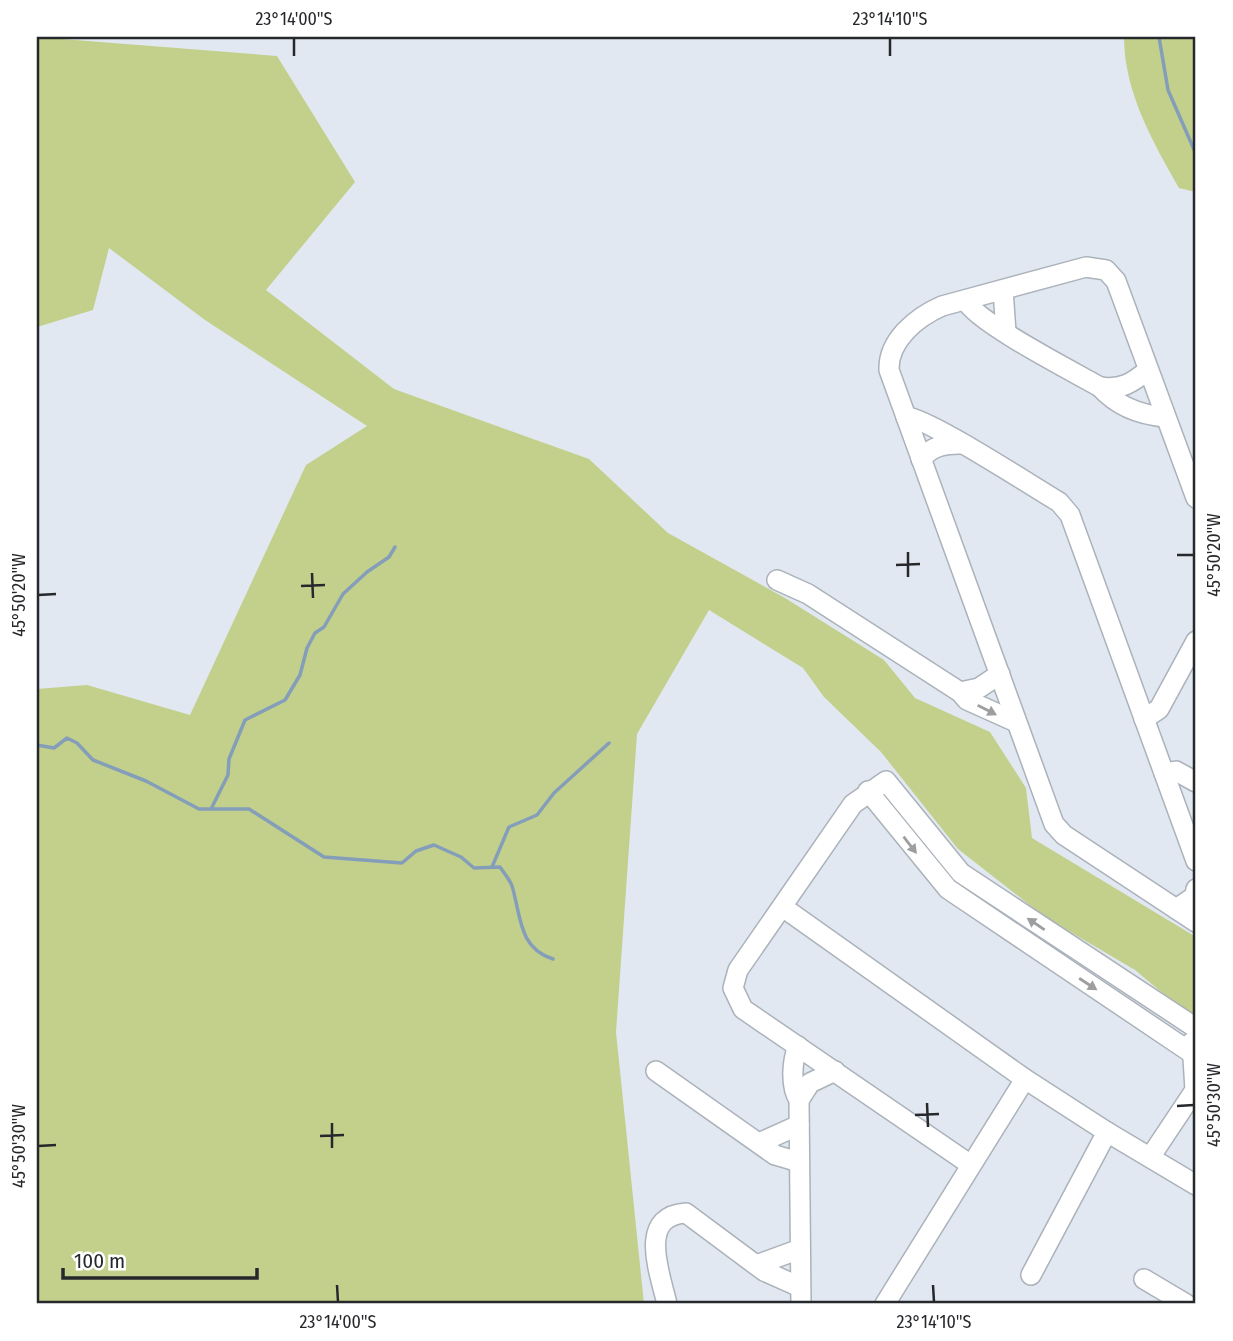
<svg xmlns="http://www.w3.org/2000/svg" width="1233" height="1341" viewBox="0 0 1233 1341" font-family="'Fira Sans Condensed',sans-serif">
<rect width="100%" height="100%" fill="#e1e8f1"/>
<g fill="#c2d08b">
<polygon points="37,37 277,56 355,182 266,290 394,389 589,459 668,533 785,598 884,660 915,698 990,732 1026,788 1032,838 1196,937 1196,1021 1135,970 1045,917 958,849 881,752 824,697 803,668 709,610 637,734 616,1032 644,1304 37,1304 37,689 87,685 190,715 306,465 367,426 205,320 109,248 93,310 37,327"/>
<path d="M1124 37H1196V192L1179 188C1152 141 1124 91 1124 37Z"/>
</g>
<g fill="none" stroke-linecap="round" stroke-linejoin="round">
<g stroke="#849eba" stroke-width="3.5">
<polyline points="1159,37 1168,90 1196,154"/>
<path d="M37 745 54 748 67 738 77 743 93 760 146 781 199 809H249L324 857 402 863 416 851 434 845 461 857 474 868 500 867C504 873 510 880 512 886 521 915 518 948 553 959"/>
<polyline points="212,807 228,775 229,759 245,720 285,700 300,675 307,648 315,633 324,627 343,594 367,572 389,557 395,547"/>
<polyline points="492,867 509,827 537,815 554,793 609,743"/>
</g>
<g stroke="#abb2ba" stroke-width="22">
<g id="minor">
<polyline points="1003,290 1006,332"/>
<path d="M966 301C978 323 1072 371 1100 387 1117 406 1141 415 1165 417"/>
<path d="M1100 387C1122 390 1132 383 1148 370"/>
<path d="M906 417C923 415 1035 488 1059 502L1070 515 1196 861"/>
<path d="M921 459C932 446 944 444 960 444"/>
<path d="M1196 498 1116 281 1106 270 1086 267 942 306C917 317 888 340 889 370L1054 824 1064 835 1196 922"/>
<polyline points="777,580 808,594 960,692 967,700 1016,722"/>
<polyline points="960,692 979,688 1000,674"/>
<polyline points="1144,719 1159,709 1196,641"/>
<polyline points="1164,773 1176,771 1196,782"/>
<polyline points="868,791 948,889 1196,1056"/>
<polyline points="784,908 1025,1079 1107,1132 1196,1185"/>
<polyline points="1176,909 1195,896 1196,889"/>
<path d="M798 1046C792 1061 790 1086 799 1100L801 1304"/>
<polyline points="656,1071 775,1155 799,1162"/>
<polyline points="799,1100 810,1083 835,1071"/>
<polyline points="759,1143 799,1125"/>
<polyline points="1151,1156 1195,1090 1192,1042"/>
<polyline points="971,1165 743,1009 733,988 738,970 853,804 886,781 961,873 1196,1028"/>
<polyline points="759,1264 800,1249"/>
<polyline points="1031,1275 1107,1132"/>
<polyline points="1144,1279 1186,1304"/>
<path d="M667 1304C660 1273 637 1216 686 1213L764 1271 800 1287"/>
<polyline points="885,1304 1025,1079"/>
</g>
</g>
<use href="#minor" stroke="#fff" stroke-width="19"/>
</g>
<defs><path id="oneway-solid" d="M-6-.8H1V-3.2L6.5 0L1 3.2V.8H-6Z" transform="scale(1.75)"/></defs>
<g fill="#9d9ea0">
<use href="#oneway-solid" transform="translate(987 710) rotate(27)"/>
<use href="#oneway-solid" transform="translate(910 845) rotate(52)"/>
<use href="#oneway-solid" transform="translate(1036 924) rotate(-146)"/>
<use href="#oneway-solid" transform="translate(1088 984) rotate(33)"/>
</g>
<path fill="none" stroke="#26282c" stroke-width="2.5" d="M294 38V56M890 38V56M908 552V577M1177 555H1194M896 565 920 564M312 573 313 598M301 586 325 585M38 595 56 594M927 1103 928 1127M1177 1106 1194 1105M915 1115 939 1114M332 1123V1148M320 1136 344 1135M38 1146 56 1145M337 1285 338 1302M933 1285 934 1302"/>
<rect width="1233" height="1341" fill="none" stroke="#ffffff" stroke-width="77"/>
<path d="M63 1268v10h194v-10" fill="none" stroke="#26282c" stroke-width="3.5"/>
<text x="74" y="1268" font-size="21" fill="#26282c" stroke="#ffffff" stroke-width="5" paint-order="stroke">100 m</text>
<rect x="38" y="38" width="1156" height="1264" fill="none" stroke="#26282c" stroke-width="2.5"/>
<g font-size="18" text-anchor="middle" fill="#26282c">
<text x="294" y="25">23°14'00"S</text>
<text x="890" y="25">23°14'10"S</text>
<text transform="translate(1214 555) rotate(-90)" y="6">45°50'20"W</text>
<text transform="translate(19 595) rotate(-90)" y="6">45°50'20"W</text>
<text transform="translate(1214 1105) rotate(-90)" y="6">45°50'30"W</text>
<text transform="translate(19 1146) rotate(-90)" y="6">45°50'30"W</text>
<text x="338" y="1328">23°14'00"S</text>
<text x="934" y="1328">23°14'10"S</text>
</g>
</svg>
